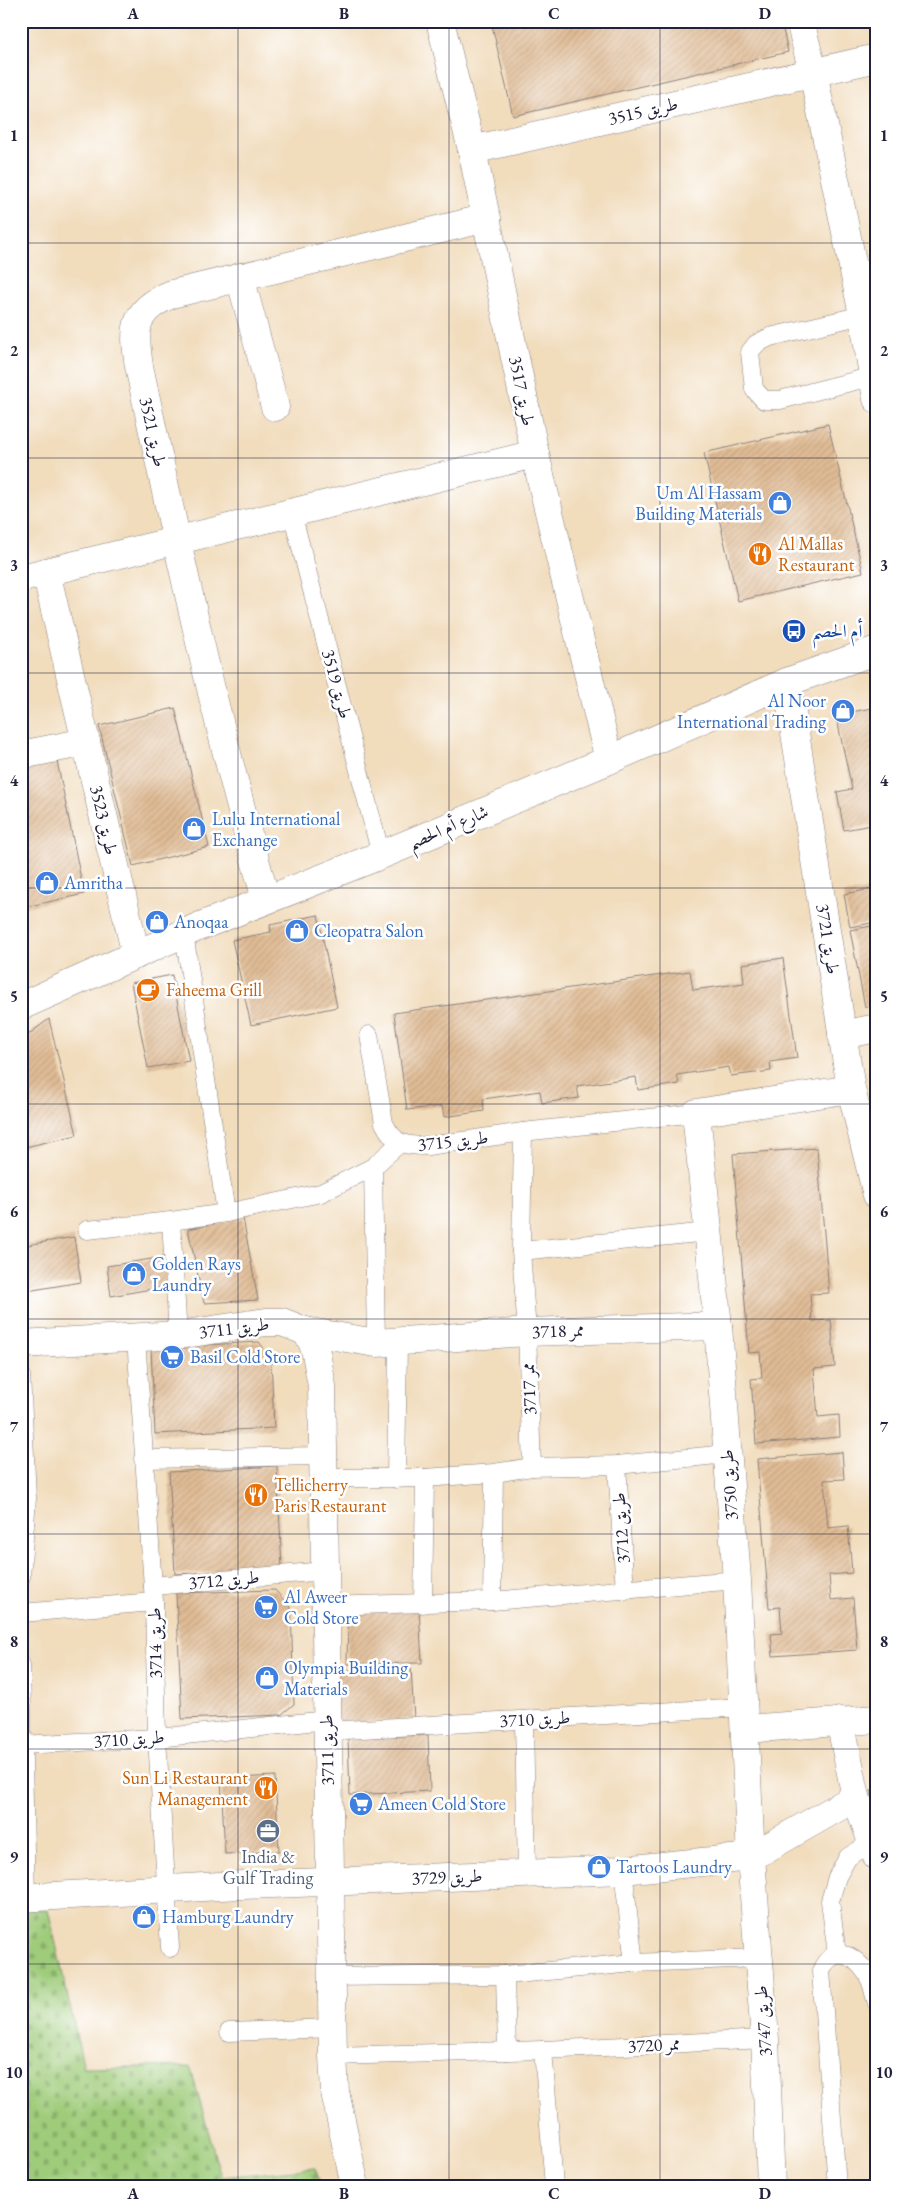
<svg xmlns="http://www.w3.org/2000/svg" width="898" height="2207" viewBox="0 0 898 2207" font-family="'EB Garamond',Amiri,serif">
<defs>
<pattern id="cemetery-stones" width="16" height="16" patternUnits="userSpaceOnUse" patternTransform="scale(1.25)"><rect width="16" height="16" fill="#9fcc7a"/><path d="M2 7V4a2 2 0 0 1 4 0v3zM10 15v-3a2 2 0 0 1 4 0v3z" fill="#89af6a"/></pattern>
<pattern id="building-hatch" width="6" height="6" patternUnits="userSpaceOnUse" patternTransform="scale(1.25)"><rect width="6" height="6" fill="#e0bc95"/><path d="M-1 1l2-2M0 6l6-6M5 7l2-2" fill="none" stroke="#c0a181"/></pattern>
</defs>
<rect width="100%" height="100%" fill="#fff"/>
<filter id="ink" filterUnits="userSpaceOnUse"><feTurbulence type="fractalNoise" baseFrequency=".02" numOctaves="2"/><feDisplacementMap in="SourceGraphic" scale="10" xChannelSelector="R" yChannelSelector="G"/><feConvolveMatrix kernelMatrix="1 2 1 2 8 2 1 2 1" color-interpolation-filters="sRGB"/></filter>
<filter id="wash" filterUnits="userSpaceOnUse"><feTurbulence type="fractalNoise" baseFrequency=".0096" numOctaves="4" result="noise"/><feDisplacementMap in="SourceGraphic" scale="20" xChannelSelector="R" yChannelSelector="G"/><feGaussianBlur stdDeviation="1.12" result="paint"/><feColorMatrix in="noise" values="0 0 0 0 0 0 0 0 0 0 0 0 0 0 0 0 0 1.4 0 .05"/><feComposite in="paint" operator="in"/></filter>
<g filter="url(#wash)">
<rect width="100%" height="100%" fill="#f1dcbc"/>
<polygon fill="url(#cemetery-stones)" stroke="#60775a" points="48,1909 84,2068 190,2066 221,2177 315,2168 321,2186 21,2186 21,1910"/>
<g id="blocks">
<g fill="url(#building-hatch)">
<polygon points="491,21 781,21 788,52 513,116"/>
<polygon points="828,424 863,572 738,601 704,453"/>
<polygon points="877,707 877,824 844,830 837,792 852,789 836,715"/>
<polygon points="175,708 209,847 133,866 99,726"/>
<polygon points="57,761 84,894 21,908 21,769"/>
<polygon points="877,836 877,856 876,856 872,837"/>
<polygon points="877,888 877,922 850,927 844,894"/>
<polygon points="318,915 337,1007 251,1025 232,940 271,932 270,925"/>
<polygon points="877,925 877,1005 865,1007 850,930"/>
<polygon points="783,958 797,1058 770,1062 771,1071 731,1076 729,1067 677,1075 679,1084 638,1090 636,1077 577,1086 579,1098 542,1103 540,1091 483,1099 484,1111 444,1117 442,1106 407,1110 394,1013 690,971 693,990 744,983 742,964"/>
<polygon points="172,975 189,1061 148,1068 131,983"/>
<polygon points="49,1019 77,1135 21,1148 21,1040"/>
<polygon points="877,1048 877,1084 876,1084 870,1050"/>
<polygon points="817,1148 829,1293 810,1294 812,1321 831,1320 835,1367 814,1369 818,1417 839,1415 840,1437 756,1444 751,1379 762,1378 760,1352 749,1353 733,1154"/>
<polygon points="243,1218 258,1300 204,1303 188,1229"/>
<polygon points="74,1237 81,1282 21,1292 21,1246"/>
<polygon points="164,1257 169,1286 111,1296 107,1266"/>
<polygon points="259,1342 271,1357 274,1428 155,1434 151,1348"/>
<polygon points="842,1452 844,1479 824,1480 828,1528 848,1526 852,1573 829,1575 831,1600 853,1598 857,1650 773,1656 771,1634 782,1633 780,1607 769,1608 757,1459"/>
<polygon points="277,1466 282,1569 175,1574 169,1472"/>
<polygon points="275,1590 291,1608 294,1704 281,1715 182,1719 176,1593"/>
<polygon points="419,1608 422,1663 347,1664 348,1612"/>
<polygon points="411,1667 414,1719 332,1724 329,1671"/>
<polygon points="428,1735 430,1791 350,1795 348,1738"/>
<polygon points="275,1776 279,1851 225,1854 221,1779"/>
<polygon points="877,1789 877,1817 876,1817 871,1790"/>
</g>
</g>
</g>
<g filter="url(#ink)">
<use href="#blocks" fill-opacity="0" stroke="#8a7f7c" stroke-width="1"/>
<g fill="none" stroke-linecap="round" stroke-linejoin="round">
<g stroke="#8a7f7c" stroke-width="19">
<g id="service">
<polyline points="863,315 770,337 756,344 750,352 754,389 764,400 780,400 874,376"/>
<polyline points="292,513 381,855"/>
<polyline points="184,933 226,1213"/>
<path d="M369 1035 384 1123C395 1145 404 1146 428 1146L523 1132 696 1113"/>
<polyline points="523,1132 521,1251 527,1332 532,1467"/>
<polyline points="373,1167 376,1343"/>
<polyline points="171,1221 178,1335"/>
<polyline points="87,1230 171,1221 226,1213 321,1193 373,1167 400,1143"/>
<polyline points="521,1251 708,1232"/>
<polyline points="136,1338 154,1602 157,1738 170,1948"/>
<polyline points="21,1375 27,1498 21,1577"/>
<polyline points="143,1459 323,1456"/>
<polyline points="617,1465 625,1591"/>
<polyline points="323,1478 425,1478 494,1473 532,1467 617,1465 727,1454"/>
<polyline points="396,1479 398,1341"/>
<polyline points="153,1586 324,1571"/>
<polyline points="492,1601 494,1473"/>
<polyline points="423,1604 425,1478"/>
<polyline points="325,1606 492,1601 737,1580"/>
<polyline points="21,1613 154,1602"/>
<polyline points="21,1665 26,1898"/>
<polyline points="524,1720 527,1874"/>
<polyline points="327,1731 744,1707"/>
<polyline points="21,1745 157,1738 327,1720"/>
<polyline points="623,1870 634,1963"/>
<polyline points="837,1954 830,1901 837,1877 848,1857 871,1843"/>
<polyline points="505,1975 507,2051"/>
<polyline points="330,1977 505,1975 634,1963 759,1958"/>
<polyline points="229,2032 332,2028"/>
<polyline points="543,2050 554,2186"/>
<polyline points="333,2056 543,2050 765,2039"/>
<path d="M837 2186 821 1971C833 1941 860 1957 870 1980 873 1987 874 1995 877 2003"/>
</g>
</g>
<g stroke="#8a7f7c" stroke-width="29">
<g id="minor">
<polyline points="440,21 472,150 535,454 609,760"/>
<polyline points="800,21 813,72 863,315 877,399"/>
<polyline points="472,150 877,58"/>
<polyline points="240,277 275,407"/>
<polyline points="46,572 136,955"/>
<polyline points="21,578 535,454"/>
<polyline points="787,682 851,1089 877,1195"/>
<polyline points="21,755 86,742"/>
<path d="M266 899C216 724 177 545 139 366 133 328 133 310 172 294L487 218"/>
<polyline points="842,1035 877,1028"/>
<polyline points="305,1331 376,1343 527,1332 718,1326"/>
<polyline points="21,1344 178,1335 266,1322 282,1322 305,1331 312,1341 316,1353 322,1386 333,2056 335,2092 355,2186"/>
<polyline points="840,1721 856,1797 877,1857"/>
<polyline points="745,1729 877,1719"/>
<polyline points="21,1898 220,1886 623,1870 751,1857 856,1797"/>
<polyline points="771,2186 765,2039 751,1857 737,1580 718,1326 696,1113 851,1089"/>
</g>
</g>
<g stroke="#8a7f7c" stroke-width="29">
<polyline id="tertiary" points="21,1006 198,927 381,855 609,760 787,682 877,650"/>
</g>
<use href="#service" stroke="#fff" stroke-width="18"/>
<use href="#minor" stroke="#fff" stroke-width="28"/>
<use href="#tertiary" stroke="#fff" stroke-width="28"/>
</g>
</g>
<path fill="none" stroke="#22223b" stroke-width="1" stroke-opacity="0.55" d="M238 21V2186M449 21V2186M660 21V2186M21 243H877M21 458H877M21 673H877M21 888H877M21 1104H877M21 1319H877M21 1534H877M21 1749H877M21 1964H877"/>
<defs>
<g id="shop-disc" transform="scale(1.25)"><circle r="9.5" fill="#3f7fe0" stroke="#fff"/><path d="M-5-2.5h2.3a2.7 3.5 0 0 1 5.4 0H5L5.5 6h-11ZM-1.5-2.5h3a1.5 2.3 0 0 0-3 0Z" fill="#fff"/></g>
<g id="restaurant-disc" transform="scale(1.25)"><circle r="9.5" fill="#e8710a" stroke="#fff"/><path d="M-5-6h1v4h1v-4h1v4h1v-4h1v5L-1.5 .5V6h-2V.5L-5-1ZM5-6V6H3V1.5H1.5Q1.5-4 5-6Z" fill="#fff"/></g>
<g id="bus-disc" transform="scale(1.25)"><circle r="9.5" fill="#1a4fb4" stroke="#fff"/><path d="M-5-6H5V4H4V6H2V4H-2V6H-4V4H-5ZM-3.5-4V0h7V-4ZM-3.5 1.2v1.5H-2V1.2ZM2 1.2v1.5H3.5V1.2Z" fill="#fff"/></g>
<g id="cafe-disc" transform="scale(1.25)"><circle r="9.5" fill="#e8710a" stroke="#fff"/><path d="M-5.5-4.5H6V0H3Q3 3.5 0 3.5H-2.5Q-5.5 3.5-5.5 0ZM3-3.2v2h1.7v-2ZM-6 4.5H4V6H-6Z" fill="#fff"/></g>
<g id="supermarket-disc" transform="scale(1.25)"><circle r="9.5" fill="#3f7fe0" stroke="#fff"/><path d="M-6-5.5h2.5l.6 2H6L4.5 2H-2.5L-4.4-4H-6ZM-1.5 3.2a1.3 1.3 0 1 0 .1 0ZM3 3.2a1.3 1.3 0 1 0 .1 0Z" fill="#fff"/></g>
<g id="office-disc" transform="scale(1.25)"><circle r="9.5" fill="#5c6f8a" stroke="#fff"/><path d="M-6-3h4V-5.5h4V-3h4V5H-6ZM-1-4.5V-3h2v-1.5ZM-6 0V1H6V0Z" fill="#fff"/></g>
</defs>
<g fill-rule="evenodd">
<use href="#shop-disc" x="780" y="503"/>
<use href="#restaurant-disc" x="760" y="554"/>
<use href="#bus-disc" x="794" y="631"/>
<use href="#shop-disc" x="843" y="711"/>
<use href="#shop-disc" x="194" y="829"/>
<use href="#shop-disc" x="47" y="883"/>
<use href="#shop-disc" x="157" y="922"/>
<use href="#shop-disc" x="297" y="931"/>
<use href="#cafe-disc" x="148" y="990"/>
<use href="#shop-disc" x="134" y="1274"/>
<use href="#supermarket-disc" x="172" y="1357"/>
<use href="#restaurant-disc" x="256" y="1495"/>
<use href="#supermarket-disc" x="266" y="1607"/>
<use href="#shop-disc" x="267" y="1678"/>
<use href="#restaurant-disc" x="266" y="1788"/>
<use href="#supermarket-disc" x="361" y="1804"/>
<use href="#office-disc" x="268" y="1831"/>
<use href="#shop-disc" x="599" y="1867"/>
<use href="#shop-disc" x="144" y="1917"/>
</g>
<g text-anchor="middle" stroke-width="5" stroke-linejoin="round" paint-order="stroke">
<g font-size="18" fill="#22223b" stroke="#fff">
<text transform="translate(643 111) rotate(-13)" y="6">طريق 3515</text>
<text transform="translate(522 391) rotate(79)" y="6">طريق 3517</text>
<text transform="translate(153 432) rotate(78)" y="6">طريق 3521</text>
<text transform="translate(337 684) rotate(75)" y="6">طريق 3519</text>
<text transform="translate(104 820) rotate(77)" y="6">طريق 3523</text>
<text transform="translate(448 827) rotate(-23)" y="6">شارع أم الحصم</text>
<text transform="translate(828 939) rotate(81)" y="6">طريق 3721</text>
<text transform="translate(453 1141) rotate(-6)" y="6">طريق 3715</text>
<text transform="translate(234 1328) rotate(-7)" y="6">طريق 3711</text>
<text transform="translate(558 1331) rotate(-2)" y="6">ممر 3718</text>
<text transform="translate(529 1389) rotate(-92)" y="6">ممر 3717</text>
<text transform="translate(729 1485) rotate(-94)" y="6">طريق 3750</text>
<text transform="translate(621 1528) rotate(-94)" y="6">طريق 3712</text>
<text transform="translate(224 1580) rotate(-5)" y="6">طريق 3712</text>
<text transform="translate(155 1643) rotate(-91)" y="6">طريق 3714</text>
<text transform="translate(535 1719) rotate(-3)" y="6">طريق 3710</text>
<text transform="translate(129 1739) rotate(-4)" y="6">طريق 3710</text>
<text transform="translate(327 1750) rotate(-91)" y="6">طريق 3711</text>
<text transform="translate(447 1877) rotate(-2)" y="6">طريق 3729</text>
<text transform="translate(763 2021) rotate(-94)" y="6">طريق 3747</text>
<text transform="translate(654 2045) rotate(-3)" y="6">ممر 3720</text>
</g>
<g font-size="18" fill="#366cbe" stroke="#fff" text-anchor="start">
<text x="762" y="499" text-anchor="end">Um Al Hassam<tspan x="762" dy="21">Building Materials</tspan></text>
<text x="826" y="707" text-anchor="end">Al Noor<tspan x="826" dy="21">International Trading</tspan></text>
<text x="212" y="825">Lulu International<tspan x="212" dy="21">Exchange</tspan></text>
<text x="64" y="889">Amritha</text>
<text x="174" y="928">Anoqaa</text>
<text x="314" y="937">Cleopatra Salon</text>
<text x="152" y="1270">Golden Rays<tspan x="152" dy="21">Laundry</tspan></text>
<text x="190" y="1363">Basil Cold Store</text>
<text x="284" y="1603">Al Aweer<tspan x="284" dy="21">Cold Store</tspan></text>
<text x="284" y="1674">Olympia Building<tspan x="284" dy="21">Materials</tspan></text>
<text x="378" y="1810">Ameen Cold Store</text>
<text x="616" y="1873">Tartoos Laundry</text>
<text x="162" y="1923">Hamburg Laundry</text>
</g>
<g font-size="18" fill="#c56008" stroke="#fff" text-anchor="start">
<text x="778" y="550">Al Mallas<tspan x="778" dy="21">Restaurant</tspan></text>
<text x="166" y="996">Faheema Grill</text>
<text x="274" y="1491">Tellicherry<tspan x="274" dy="21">Paris Restaurant</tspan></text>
<text x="248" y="1784" text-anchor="end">Sun Li Restaurant<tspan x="248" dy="21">Management</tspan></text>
</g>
<g font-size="18" fill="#164399" stroke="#fff" text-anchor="start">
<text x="812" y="637">أم الحصم</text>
</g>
<g font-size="18" fill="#4e5e75" stroke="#fff">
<text x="268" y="1863">India &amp;<tspan x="268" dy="21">Gulf Trading</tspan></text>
</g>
</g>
<rect width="898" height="2207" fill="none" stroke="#fff" stroke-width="55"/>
<rect x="28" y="28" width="842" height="2152" fill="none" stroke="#22223b" stroke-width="2"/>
<g font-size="16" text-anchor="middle" font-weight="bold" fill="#22223b">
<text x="133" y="19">A</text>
<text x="344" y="19">B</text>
<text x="554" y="19">C</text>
<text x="765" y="19">D</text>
<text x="14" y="141">1</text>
<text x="884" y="141">1</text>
<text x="14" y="356">2</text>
<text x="884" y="356">2</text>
<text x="14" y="571">3</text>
<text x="884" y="571">3</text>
<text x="14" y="786">4</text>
<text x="884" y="786">4</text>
<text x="14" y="1002">5</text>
<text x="884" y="1002">5</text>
<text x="14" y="1217">6</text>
<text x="884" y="1217">6</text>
<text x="14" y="1432">7</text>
<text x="884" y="1432">7</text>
<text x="14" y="1647">8</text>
<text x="884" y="1647">8</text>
<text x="14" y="1862">9</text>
<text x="884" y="1862">9</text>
<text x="14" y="2078">10</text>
<text x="884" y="2078">10</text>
<text x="133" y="2199">A</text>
<text x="344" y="2199">B</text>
<text x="554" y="2199">C</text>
<text x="765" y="2199">D</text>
</g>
</svg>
